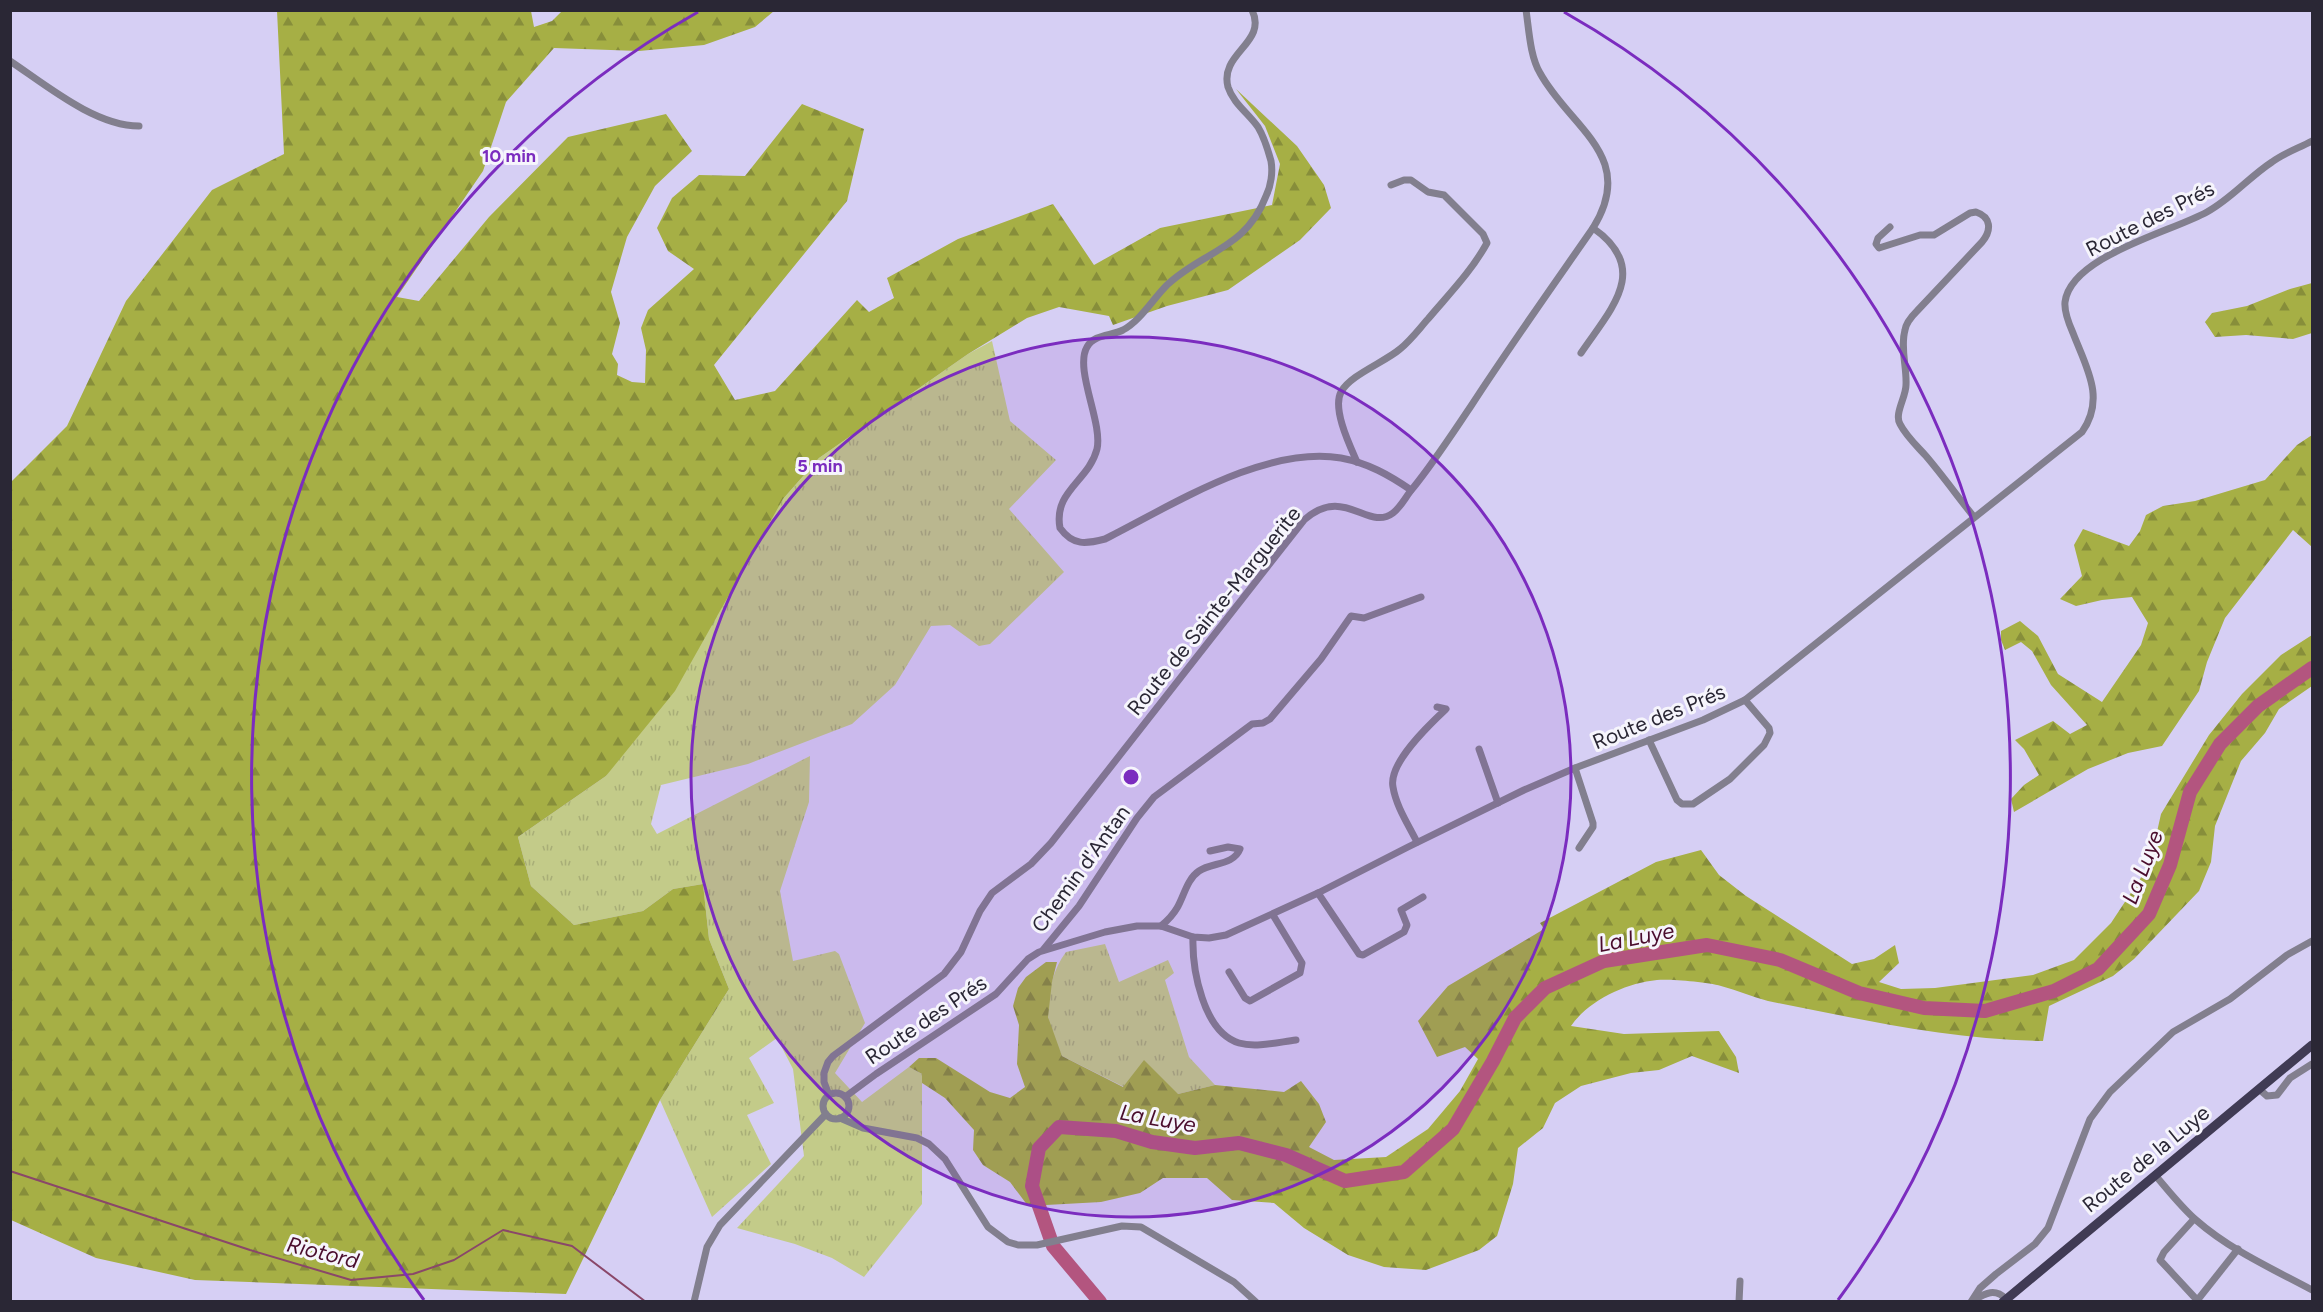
<svg xmlns="http://www.w3.org/2000/svg" width="2323" height="1312" viewBox="0 0 2323 1312" font-family="Figtree,sans-serif">
<defs>
<pattern id="grass-tufts" width="24" height="20" patternUnits="userSpaceOnUse" patternTransform="scale(1.5)"><rect width="24" height="20" fill="#c3cb89"/><path d="M3 7l-1-3M5 7V3M7 7l1-3M15 17l-1-3M17 17v-4M19 17l1-3" fill="none" stroke="#a8ae77"/></pattern>
<pattern id="forest-firs" width="22" height="20" patternUnits="userSpaceOnUse" patternTransform="scale(1.5)"><rect width="22" height="20" fill="#a6af45"/><path d="M5 1l3.5 6h-7zM16 11l3.5 6h-7z" fill="#878e3a"/></pattern>
</defs>
<rect width="100%" height="100%" fill="#d6cff4"/>
<g fill="url(#grass-tufts)">
<polygon points="992,341 1010,421 1056,460 1009,509 1064,572 990,644 979,646 950,625 931,626 895,685 852,724 748,764 661,785 651,824 657,834 810,756 809,802 780,891 793,961 835,951 839,954 865,1023 835,1073 862,1102 909,1067 922,1074 922,1204 864,1277 832,1258 795,1244 737,1228 804,1156 793,1069 777,1038 749,1058 774,1103 747,1115 771,1164 712,1217 660,1100 729,989 709,939 703,884 673,889 643,911 574,925 531,886 518,837 606,776 783,499 819,458 968,354"/>
<path d="M1105 944 1119 982 1168 960 1174 973 1165 980 1189 1057 1215 1085 1178 1094 1124 1087 1062 1056C1057 1044 1048 1028 1048 1015 1047 994 1053 969 1066 952Z"/>
</g>
<g fill="url(#forest-firs)">
<polygon points="602,10 603,12 607,10 774,11 755,27 704,45 639,51 554,48 506,102 483,171 397,297 419,301 489,217 568,137 666,114 692,151 655,186 627,237 611,292 620,323 612,354 618,364 617,375 632,382 645,383 646,350 641,328 648,310 694,269 668,251 657,228 672,198 699,175 745,176 802,104 864,129 847,201 714,365 735,400 775,391 857,300 869,312 894,298 887,278 958,239 1053,204 1094,265 1160,228 1272,205 1280,164 1265,126 1236,89 1297,146 1324,185 1331,208 1300,240 1228,290 1167,306 1113,325 1109,316 1059,307 1027,318 968,354 819,458 783,499 675,691 606,776 518,837 531,886 574,925 643,911 673,889 703,884 709,939 729,989 660,1100 566,1294 195,1280 96,1258 11,1220 11,482 67,426 126,301 212,190 284,154 277,11 531,11 534,27 552,21 562,11"/>
<polygon points="2312,283 2312,333 2293,339 2246,335 2215,337 2205,322 2212,313 2247,306 2290,289"/>
<polygon points="2312,435 2312,547 2293,530 2225,618 2207,662 2199,691 2162,746 2128,753 2088,769 2014,812 2011,799 2024,785 2039,775 2024,749 2015,740 2053,721 2070,734 2087,725 2051,685 2032,651 2021,642 2005,650 2001,640 2001,631 2020,621 2038,636 2058,674 2102,702 2141,645 2148,623 2132,597 2102,600 2076,606 2060,599 2082,576 2074,545 2083,529 2129,546 2140,531 2146,515 2163,506 2195,501 2265,480 2297,445"/>
<path d="M2312 635V686L2279 709 2265 733 2241 761 2215 826 2211 862 2199 891 2134 959 2113 976 2049 1006 2043 1041C1951 1040 1859 1019 1768 1001 1752 997 1737 990 1721 986 1707 982 1671 979 1657 980 1626 983 1589 1000 1571 1026L1624 1034 1719 1031 1736 1057 1739 1073 1692 1056 1659 1070 1631 1073 1581 1086 1555 1103 1543 1128 1518 1148 1513 1184 1497 1236 1479 1250 1426 1270 1384 1267 1348 1255 1304 1228 1274 1203 1232 1200 1207 1178H1163L1140 1193 1101 1202 1028 1206 1010 1182 983 1165 973 1150 974 1130 945 1098 922 1083V1074L909 1067 919 1058H936L990 1092 1010 1098 1025 1087 1017 1064 1019 1025 1013 1006 1018 988 1026 977 1046 962H1057L1052 982 1048 1017 1062 1056 1123 1087 1144 1060 1178 1094 1215 1085 1284 1092 1301 1081 1319 1104 1326 1122 1309 1147 1334 1160 1386 1157 1428 1129 1460 1091 1478 1059 1465 1047 1437 1057 1418 1021 1448 986 1544 929 1540 923 1656 862 1701 850 1719 875 1746 896 1852 964 1874 959 1895 945 1899 963 1879 982 1901 989 1935 988 2033 975 2074 960 2111 923 2142 876 2152 854 2161 814 2209 735 2242 694 2281 655Z"/>
</g>
<g fill="none" stroke-linecap="round" stroke-linejoin="round">
<polyline stroke="#8a4769" stroke-width="2" points="10,1171 250,1250 351,1280 413,1274 454,1260 503,1230 572,1246 646,1302"/>
<polyline stroke="#b3557f" stroke-width="14" points="1100,1302 1053,1246 1032,1186 1039,1148 1059,1127 1116,1131 1152,1142 1195,1148 1239,1143 1286,1155 1345,1181 1404,1172 1453,1129 1493,1061 1515,1018 1545,988 1604,961 1707,945 1780,960 1859,993 1924,1008 1985,1011 2054,991 2098,969 2149,914 2170,865 2190,792 2220,744 2258,706 2312,668"/>
<g stroke="#827f8e" stroke-width="7">
<path d="M1252 10C1268 43 1219 53 1228 87 1233 103 1249 114 1258 127 1264 137 1268 150 1271 161 1273 172 1271 186 1266 196 1246 249 1203 251 1167 285 1153 299 1140 321 1123 330 1111 336 1094 334 1087 347 1074 369 1103 423 1097 449 1089 481 1053 491 1060 528 1073 546 1086 544 1105 539 1171 506 1265 445 1341 458 1368 463 1389 475 1411 490"/>
<path d="M10 61C46 85 95 126 139 126"/>
<path d="M1890 227 1878 238 1876 244 1879 248 1920 235H1934L1970 213 1976 212C1991 217 1992 230 1982 242L1917 311C1912 316 1906 323 1905 330 1900 348 1907 367 1906 385 1906 397 1894 414 1900 424 1906 436 1917 446 1926 456 1943 476 1958 497 1974 517"/>
<path d="M1581 353C1610 310 1652 269 1593 228"/>
<path d="M1357 462C1350 446 1332 409 1341 392 1350 375 1385 362 1400 349 1411 340 1419 329 1428 319 1449 294 1471 272 1487 243L1483 234 1444 195 1428 192 1411 180H1404L1391 185"/>
<polyline points="1649,740 1677,800 1682,804 1693,804 1730,779 1764,745 1770,733 1769,728 1745,700"/>
<polyline points="1479,749 1498,803"/>
<polyline points="1575,768 1593,823 1593,827 1579,848"/>
<path d="M1417 842C1408 824 1396 806 1393 787 1388 763 1430 724 1446 709L1437 707"/>
<polyline points="1318,893 1359,954 1363,955 1404,932 1407,925 1401,910 1423,897"/>
<path d="M1161 926C1167 921 1173 915 1177 908 1184 896 1187 879 1199 871 1212 862 1233 866 1240 849L1228 847 1210 851"/>
<path d="M1193 937C1192 969 1203 1032 1239 1043 1256 1048 1279 1042 1296 1040"/>
<polyline points="1043,950 1079,906 1137,818 1154,797 1252,724 1263,723 1270,719 1321,659 1351,616 1364,618 1421,597"/>
<polyline points="1229,972 1245,998 1250,1001 1300,973 1302,963 1273,915"/>
<polyline points="2259,1089 2267,1096 2277,1095 2290,1078 2312,1064"/>
<circle cx="836" cy="1106" r="13"/>
<path d="M829 1095 824 1082V1073L828 1062 833 1056 944 974 961 952 980 911 992 893 1031 864 1051 843 1304 520C1344 484 1368 532 1393 513 1401 507 1406 496 1413 488 1434 462 1452 434 1471 406 1510 346 1552 287 1593 228 1638 156 1570 128 1540 73 1530 56 1529 30 1526 10"/>
<path d="M845 1097 876 1074 996 994 1028 959 1039 952 1105 932 1137 926H1161L1193 937 1209 938 1226 935 1318 893 1408 847 1524 790 1575 768 1703 720 1745 700 2082 432C2106 398 2086 367 2073 333 2069 324 2064 312 2065 302 2071 256 2171 232 2207 212 2231 199 2249 177 2272 162 2284 153 2299 148 2312 141"/>
<polyline points="840,1118 863,1128 917,1138 929,1144 945,1159 988,1227 1008,1242 1018,1245 1037,1245 1122,1226 1141,1227 1234,1282 1256,1302"/>
<path d="M2155 1175C2168 1190 2181 1207 2196 1220 2230 1250 2273 1269 2312 1290"/>
<polyline points="2194,1219 2164,1252 2160,1260 2197,1300"/>
<path d="M1974 1300C1986 1293 1995 1288 2006 1299"/>
<polyline points="694,1302 707,1247 720,1225 826,1114"/>
<polyline points="1739,1302 1740,1281"/>
<polyline points="1971,1302 1980,1288 1996,1274 2035,1244 2048,1228 2090,1119 2110,1092 2173,1032 2230,999 2287,955 2312,941"/>
<polyline points="2196,1302 2238,1249"/>
</g>
<polyline stroke="#403b54" stroke-width="9" points="2003,1302 2312,1045"/>
</g>
<circle cx="1131" cy="777" r="440" fill="#7b2cbf" fill-opacity=".12"/>
<g fill="none" stroke="#7b2cbf" stroke-width="3">
<circle cx="1131" cy="777" r="440"/>
<path d="M424 1300A879 879 0 0 1 698 12M1564 12A879 879 0 0 1 1838 1300"/>
</g>
<g text-anchor="middle" stroke-width="6" stroke-linejoin="round" paint-order="stroke">
<g font-size="21" fill="#2a2735" stroke="#f6f5fc">
<text transform="translate(2150 219) rotate(-27)" y="7">Route des Prés</text>
<text transform="translate(1214 611) rotate(-51)" y="7">Route de Sainte-Marguerite</text>
<text transform="translate(1659 717) rotate(-22)" y="7">Route des Prés</text>
<text transform="translate(1081 869) rotate(-54)" y="7">Chemin d'Antan</text>
<text transform="translate(926 1020) rotate(-34)" y="7">Route des Prés</text>
<text transform="translate(2146 1159) rotate(-39)" y="7">Route de la Luye</text>
</g>
<g font-size="22" font-style="italic" fill="#4a0d2d" stroke="#f6f5fc">
<text transform="translate(2142 867) rotate(-69)" y="8">La Luye</text>
<text transform="translate(1636 937) rotate(-11)" y="8">La Luye</text>
<text transform="translate(1158 1118) rotate(10)" y="8">La Luye</text>
<text transform="translate(323 1252) rotate(14)" y="8">Riotord</text>
</g>
</g>
<circle cx="1131" cy="777" r="9" fill="#7b2cbf" stroke="#f6f5fc" stroke-width="3"/>
<g font-size="18" text-anchor="middle" font-weight="bold" fill="#7b2cbf" stroke="#f6f5fc" stroke-width="6" stroke-linejoin="round" paint-order="stroke">
<text x="509" y="162">10 min</text>
<text x="820" y="472">5 min</text>
</g>
<rect width="2323" height="1312" fill="none" stroke="#2a2735" stroke-width="24"/>
</svg>
